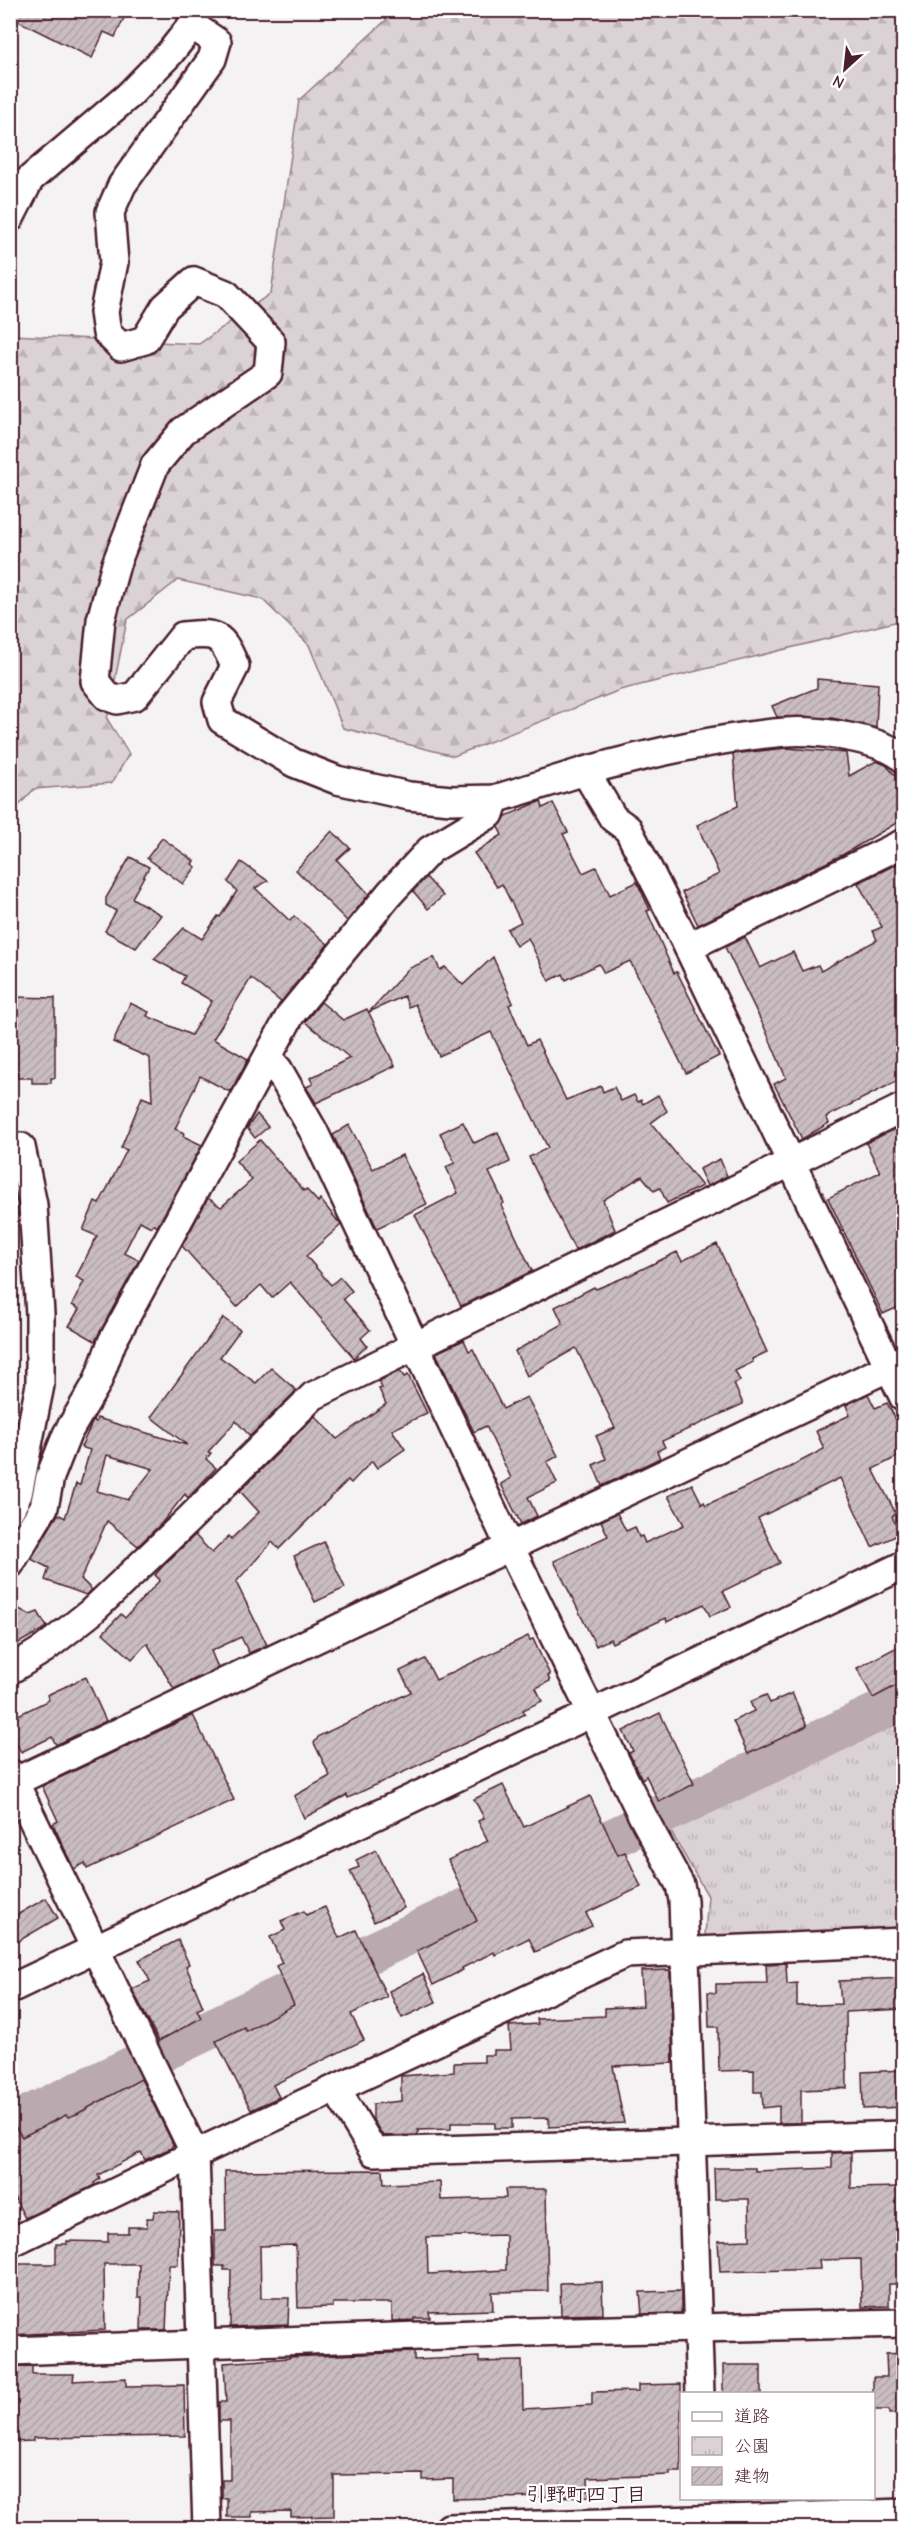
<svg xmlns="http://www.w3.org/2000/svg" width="914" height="2539" viewBox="0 0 914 2539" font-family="'Comic Neue','Klee One',sans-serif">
<defs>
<pattern id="forest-firs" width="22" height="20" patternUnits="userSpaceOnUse" patternTransform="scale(1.5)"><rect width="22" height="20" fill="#dbd2d5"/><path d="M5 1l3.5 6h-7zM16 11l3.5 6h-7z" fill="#bdb4b7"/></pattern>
<pattern id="park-tufts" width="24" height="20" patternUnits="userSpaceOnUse" patternTransform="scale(1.5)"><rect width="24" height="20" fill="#dbd2d5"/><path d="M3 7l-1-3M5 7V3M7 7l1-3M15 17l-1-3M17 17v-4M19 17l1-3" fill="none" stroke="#bdb4b7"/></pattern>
<pattern id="building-hatch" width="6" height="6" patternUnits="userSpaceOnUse" patternTransform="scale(1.5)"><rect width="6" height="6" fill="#cabdc1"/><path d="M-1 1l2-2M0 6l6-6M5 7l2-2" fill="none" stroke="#afa2a6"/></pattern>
</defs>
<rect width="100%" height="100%" fill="#f4f2f2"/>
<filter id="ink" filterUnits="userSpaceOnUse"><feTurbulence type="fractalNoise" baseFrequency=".0167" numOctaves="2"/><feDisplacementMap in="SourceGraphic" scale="12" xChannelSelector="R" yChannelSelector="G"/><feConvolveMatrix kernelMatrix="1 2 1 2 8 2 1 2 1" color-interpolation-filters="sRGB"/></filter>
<g filter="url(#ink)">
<polygon fill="#e7e2e3" points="11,1177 21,1178 11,1295"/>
<polygon fill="url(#forest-firs)" stroke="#927880" stroke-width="1.5" points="396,11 903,11 903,620 620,690 454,756 343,728 309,645 262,599 178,580 127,620 107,719 129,754 112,783 34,789 11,814 11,335 199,344 271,293 299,100"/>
<polygon fill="url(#park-tufts)" stroke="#927880" stroke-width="1.5" points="903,1712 903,1929 705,1936 708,1896 667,1825"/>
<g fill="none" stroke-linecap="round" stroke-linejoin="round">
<polyline stroke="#baa9ae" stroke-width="40" points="10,2124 904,1700"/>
</g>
<g fill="url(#building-hatch)" stroke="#4a1f2b" stroke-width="1.5" fill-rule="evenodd">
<polygon points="10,10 107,10 124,18 115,37 104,32 92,58 10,17"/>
<polygon points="817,679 878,684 876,728 832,718 777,717 772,706 817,688"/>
<polygon points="787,748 846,753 849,776 876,761 886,765 894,774 898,773 903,782 903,819 844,854 698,925 682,892 719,874 697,825 738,806 733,754"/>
<polygon points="541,801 543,808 553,803 568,832 563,834 583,873 596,867 610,895 637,882 650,910 647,911 674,973 677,972 719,1056 686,1073 630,961 604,973 599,964 566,980 563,974 549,981 528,938 516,946 507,929 521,922 502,884 497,887 474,853 502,835 498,827 506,816"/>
<polygon points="332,831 350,848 337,860 369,894 347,921 296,870"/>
<polygon points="162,838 194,861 192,864 196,867 183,884 147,858"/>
<polygon points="130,857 149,867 132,898 161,915 136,948 105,931 116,911 106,905 106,898"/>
<polygon points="903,861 903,984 897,987 903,999 903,1078 826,1117 829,1123 802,1139 774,1084 786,1078 766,1031 725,947 745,937 760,968 793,952 802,971 818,965 821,971 877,940 873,931 882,927 858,883"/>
<polygon points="241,862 268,881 255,888 290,921 294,916 328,944 281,1002 251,978 213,1039 248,1059 230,1092 200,1076 175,1129 184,1133 183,1136 202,1145 157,1227 153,1224 151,1227 140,1221 124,1253 139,1260 95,1341 69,1326 79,1309 72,1305 84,1281 76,1277 97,1236 83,1230 95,1202 99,1204 127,1150 121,1148 142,1097 152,1101 150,1058 113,1042 130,1003 149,1012 147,1016 191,1035 212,1001 181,983 185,976 154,959 184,928 202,939 218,916 220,917 237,891 228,882"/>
<polygon points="426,877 443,896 428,909 413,891"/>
<polygon points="434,957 440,970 445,967 463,985 493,957 513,1003 509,1005 527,1045 537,1040 566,1100 601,1086 603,1092 614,1087 621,1101 634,1095 638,1102 641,1100 643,1104 658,1095 667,1111 651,1123 702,1186 667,1203 660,1188 654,1191 642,1176 603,1200 615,1230 575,1250 529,1157 548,1148 491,1032 439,1056 415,1004 409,1007 404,996 369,1012 408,969"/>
<polygon points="12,997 55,998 55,1078 51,1078 51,1083 32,1083 32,1078 17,1078 17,1071 10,1071"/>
<polygon points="321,1002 343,1020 367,1009 395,1066 316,1103 306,1087 313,1084 310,1078 350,1058 305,1022"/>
<polygon points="257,1114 268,1127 255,1138 247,1128"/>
<polygon points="463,1122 474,1143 498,1132 510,1162 489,1172 504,1203 501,1205 532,1271 461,1306 415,1215 458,1193 446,1167 455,1163 440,1133"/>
<polygon points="349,1125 373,1169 402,1155 427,1204 377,1228 333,1135"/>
<polygon points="903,1125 903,1305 883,1314 828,1198 880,1172 866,1143"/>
<polygon points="260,1140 304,1191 306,1189 318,1202 320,1199 341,1225 306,1256 331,1285 340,1277 352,1291 343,1299 370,1330 361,1338 367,1346 354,1358 290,1282 272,1298 261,1285 237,1307 182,1246 208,1198 221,1207 252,1180 236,1161"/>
<polygon points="720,1159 727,1176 707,1186 699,1169"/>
<polygon points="717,1244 767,1352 752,1359 753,1362 735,1371 740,1381 734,1384 743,1404 662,1441 665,1447 657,1451 660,1458 602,1486 593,1465 606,1459 596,1436 615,1428 576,1348 527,1376 515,1351 563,1324 555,1307 577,1296 594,1287 596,1289 630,1275 677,1252 682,1261"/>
<path d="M223 1318 240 1330 220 1357 256 1383 271 1368 296 1390 293 1394 250 1436 236 1421 208 1452 211 1453 206 1459 216 1468 188 1498 185 1494 161 1524 138 1546 107 1521 81 1579 92 1590 86 1595 45 1580 49 1568 31 1559 58 1514 65 1518 76 1484 80 1485 90 1450 81 1447 93 1421 96 1422 97 1418 187 1445 151 1417ZM107 1455 153 1469 128 1500 97 1491Z"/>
<polygon points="464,1340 469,1351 473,1349 503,1409 527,1397 558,1456 547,1462 557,1483 528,1497 537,1516 521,1524 501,1484 511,1478 486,1426 474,1432 436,1353"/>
<polygon points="400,1371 404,1377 408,1375 427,1413 392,1430 405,1449 377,1468 372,1461 351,1483 348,1480 279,1549 272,1542 236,1582 267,1645 249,1653 241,1637 211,1651 218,1668 174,1689 147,1643 132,1659 103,1633 121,1614 125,1618 160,1580 155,1575 163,1566 195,1535 212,1553 229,1536 231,1539 259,1512 240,1491 315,1416 337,1439 386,1404 379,1389 382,1388 379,1381"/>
<polygon points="868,1394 875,1408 887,1403 903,1432 903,1454 873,1469 896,1514 892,1516 900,1534 872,1547 840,1478 758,1518 780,1563 723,1591 731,1607 710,1616 704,1604 667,1622 666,1618 612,1643 610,1639 596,1646 554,1561 608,1536 601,1521 617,1513 626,1531 635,1527 639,1537 642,1536 645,1543 684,1525 668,1496 692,1484 702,1504 704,1502 706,1505 788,1468 824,1449 816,1431 850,1415 846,1405"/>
<polygon points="324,1542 345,1588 315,1602 294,1556"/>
<polygon points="10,1604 30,1615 38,1612 47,1627 10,1648"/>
<polygon points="528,1636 530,1640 533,1639 550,1675 548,1676 550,1681 536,1688 542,1701 523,1710 525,1714 506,1724 348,1798 347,1795 304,1818 294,1796 330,1776 314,1743 319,1736 411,1692 400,1671 425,1659 436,1680"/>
<polygon points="903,1644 903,1682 873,1698 857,1668"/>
<polygon points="86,1677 106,1721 56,1745 52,1737 21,1752 10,1730 10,1719 49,1700 47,1695"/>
<polygon points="792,1693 807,1726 748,1754 733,1721 754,1711 750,1702 766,1695 770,1703"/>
<polygon points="660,1713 694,1784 659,1802 646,1776 642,1779 629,1753 633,1751 623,1731"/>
<polygon points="193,1715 234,1800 87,1869 85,1863 74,1869 53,1824 58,1821 42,1786"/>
<polygon points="503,1785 524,1827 590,1796 618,1855 625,1852 641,1887 586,1913 592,1926 535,1952 529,1938 495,1955 494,1952 462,1968 463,1970 433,1985 417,1951 477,1921 448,1860 488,1841 478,1821 484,1818 474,1799"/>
<polygon points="376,1850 404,1908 374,1922 350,1871 359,1867 356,1860"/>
<polygon points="46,1898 58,1918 10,1946 10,1919"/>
<polygon points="325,1907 339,1938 356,1930 387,1997 351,2014 364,2040 273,2085 279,2097 251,2110 216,2041 244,2027 246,2031 294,2005 276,1966 282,1963 270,1937 285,1930 281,1921 304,1911 306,1915"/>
<polygon points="178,1940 189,1964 186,1966 203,2007 197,2010 201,2018 159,2041 132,1989 150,1981 139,1960"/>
<polygon points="786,1963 787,1984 797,1983 797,2006 841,2004 839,1981 903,1978 903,2009 846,2012 847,2088 801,2090 801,2123 779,2123 779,2106 763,2108 762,2092 754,2092 754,2070 719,2071 718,2027 709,2027 708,1992 716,1993 716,1984 767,1983 766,1964"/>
<polygon points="670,1970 673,2063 613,2066 624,2123 549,2127 549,2118 512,2119 512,2128 495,2128 495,2123 451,2123 451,2129 418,2130 418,2135 383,2136 373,2120 373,2104 401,2101 401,2076 454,2072 454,2063 484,2062 484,2055 494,2055 494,2050 511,2050 509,2026 538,2024 537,2019 605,2016 605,2008 643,2006 641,1971"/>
<polygon points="423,1974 436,2002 402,2018 389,1991"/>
<polygon points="903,2070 903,2107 863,2109 862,2072"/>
<polygon points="141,2079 173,2144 171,2148 145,2160 141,2152 98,2175 100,2179 94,2183 95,2185 25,2218 10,2189 10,2119 22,2137 66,2115 68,2117 77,2114"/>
<polygon points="851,2152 851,2188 903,2187 903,2284 889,2284 889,2306 862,2307 861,2259 819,2260 820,2269 720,2272 718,2241 750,2240 749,2199 715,2199 714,2168 755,2168 755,2171 832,2168 832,2153"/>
<path d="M383 2170 384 2184 440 2182 441 2200 506 2198 505 2189H546L548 2291 492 2292 493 2310 429 2312 430 2318H414V2320L392 2321V2303H333V2307L298 2308 296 2245 260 2246 261 2298H289L288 2325 230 2327 231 2270H224V2266H215V2231H226L225 2171ZM506 2235V2270L428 2274 427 2237Z"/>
<polygon points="154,2211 179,2212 178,2265 169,2265 166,2330 141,2330 142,2297 138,2297 139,2264 104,2264 105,2330 10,2335 10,2266 13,2264 56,2264 56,2244 67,2244 67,2241 108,2242 108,2233 128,2233 128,2227 147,2227 147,2218 153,2218"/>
<polygon points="602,2282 603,2314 561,2315 560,2283"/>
<polygon points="681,2291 681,2313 642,2314 640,2292"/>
<polygon points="414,2352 414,2360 479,2357 479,2362 522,2361 523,2409 592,2405 592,2392 638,2391 638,2385 681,2384 681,2472 670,2472 670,2475 588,2478 589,2496 453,2499 453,2479 423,2480 423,2474 334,2475 334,2516 291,2517 291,2511 252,2512 252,2517 227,2517 227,2498 222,2498 222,2480 230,2480 230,2421 219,2421 219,2402 226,2402 224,2363 289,2358 289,2357"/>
<polygon points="903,2353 903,2413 889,2414 889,2410 873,2410 873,2377 887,2377 886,2354"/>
<rect x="723" y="2365" width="38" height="29"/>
<polygon points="32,2366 32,2374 74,2374 73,2381 126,2378 126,2386 184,2385 185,2436 33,2438 33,2441 10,2442 10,2367"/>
</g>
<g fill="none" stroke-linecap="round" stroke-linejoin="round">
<g stroke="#4a1f2b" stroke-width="32">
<g id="minor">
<path d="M10 218 30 179 128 96 170 53 192 25 217 42 212 59 122 185 110 212 114 262 104 312 107 333 121 347 145 340 165 307 194 281 226 294 271 342 268 373 183 431 155 465 116 564 101 620 95 681 107 696 117 700 135 696 183 636C217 632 221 634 235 666L217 702 222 720 294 763 337 780 409 796 451 800 495 799 585 771 613 818 628 829 688 947 904 1398"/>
<path d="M585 771C647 754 722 737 786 732 815 730 883 738 904 759"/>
<polyline points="688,947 904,843"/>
<polyline points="268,1058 278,1069 314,1132 510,1547 642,1815 680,1885 683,1900 700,2394"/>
<polyline points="10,1510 18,1494 40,1385 40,1314 33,1205 21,1147"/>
<polyline points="10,1564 44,1507 50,1477 67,1434 97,1383 112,1342 291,1014 390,893 430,850 490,814 495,799"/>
<polyline points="10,1670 44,1649 90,1613 186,1522 313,1396 904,1107"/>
<polyline points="10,1773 195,2154 207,2528"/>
<polyline points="10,1784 902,1361"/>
<polyline points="10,1989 904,1565"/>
<polyline points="336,2089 374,2152 904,2135"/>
<polyline points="10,2243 195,2154 625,1954 904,1942"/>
<polyline points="10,2351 529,2332 904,2323"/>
<polyline points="449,2528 904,2513"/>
</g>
</g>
<use href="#minor" stroke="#fff" stroke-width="27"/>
</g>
</g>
<g text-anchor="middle" stroke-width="4.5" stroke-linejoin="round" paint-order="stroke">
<g font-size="20" font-weight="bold" fill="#4a1f2b" stroke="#fff">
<text x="586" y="2501">引野町四丁目</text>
</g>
</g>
<rect width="914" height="2539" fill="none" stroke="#fff" stroke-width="36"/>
<rect x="18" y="18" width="878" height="2503" fill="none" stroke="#4a1f2b" stroke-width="2" filter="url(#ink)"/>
<rect x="680" y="2392" width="195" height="108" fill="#ffffff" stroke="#b7a5aa" stroke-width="1.5"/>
<rect x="692" y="2412" width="30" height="9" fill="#ffffff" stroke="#b7a5aa" stroke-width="1.5"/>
<text x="734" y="2422" font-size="18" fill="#4a1f2b">道路</text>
<rect x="692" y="2437" width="30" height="18" fill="url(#park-tufts)" stroke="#b7a5aa" stroke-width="1.5"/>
<text x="734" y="2452" font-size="18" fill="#4a1f2b">公園</text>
<rect x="692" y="2467" width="30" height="18" fill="url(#building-hatch)" stroke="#b7a5aa" stroke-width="1.5"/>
<text x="734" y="2482" font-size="18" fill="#4a1f2b">建物</text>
<g transform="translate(845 69) rotate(207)" stroke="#ffffff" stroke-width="4.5" paint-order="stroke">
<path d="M0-4.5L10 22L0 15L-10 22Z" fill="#4a1f2b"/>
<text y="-9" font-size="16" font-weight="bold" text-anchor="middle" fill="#4a1f2b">N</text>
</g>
</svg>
